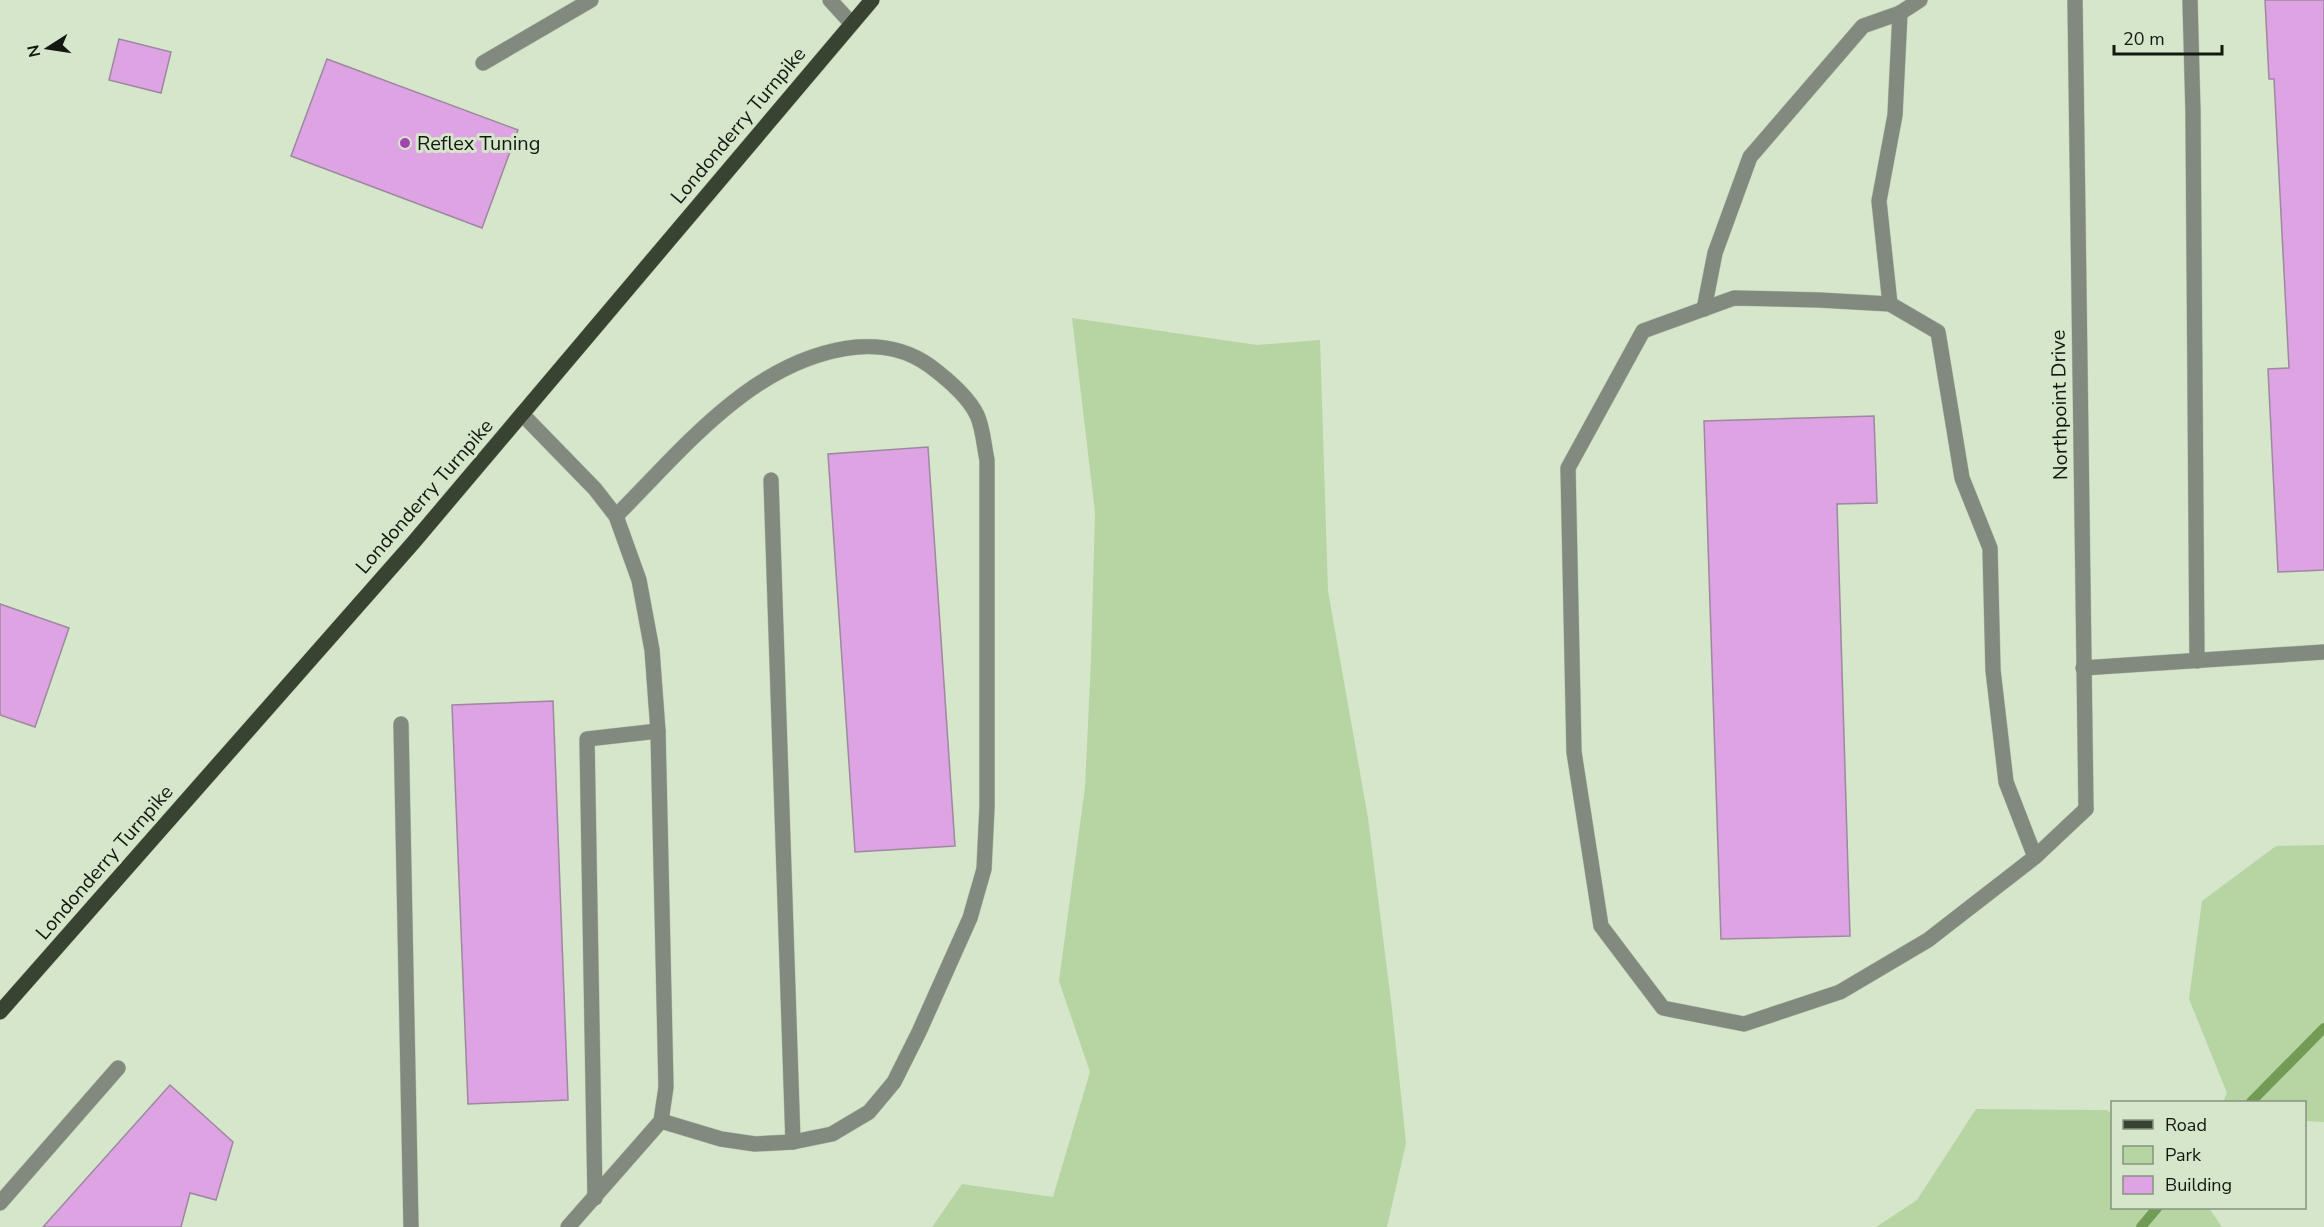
<svg xmlns="http://www.w3.org/2000/svg" width="2324" height="1227" viewBox="0 0 2324 1227" font-family="'Nunito Sans',sans-serif">
<rect width="100%" height="100%" fill="#d5e6cb"/>
<g fill="#b6d5a2">
<polygon points="1072,318 1257,345 1320,340 1328,591 1368,818 1392,1009 1406,1143 1387,1227 932,1227 962,1184 1053,1197 1090,1072 1059,981 1085,787 1091,660 1095,512"/>
<polygon points="2324,845 2324,1122 2305,1121 2304,1102 2223,1102 2227,1093 2189,999 2202,901 2276,846"/>
<polygon points="1976,1109 2107,1110 2112,1114 2112,1208 2209,1208 2222,1227 1876,1227 1917,1200"/>
</g>
<g fill="none" stroke-linecap="round" stroke-linejoin="round">
<g stroke="#729b55" stroke-width="10">
<polyline points="2251,1102 2324,1028"/>
<polyline points="2141,1227 2157,1208"/>
</g>
</g>
<g fill="#dda3e3" stroke="#9d899f" stroke-width="1.5">
<polygon points="2265,0 2324,0 2324,570 2278,572 2268,369 2289,368 2274,79 2269,79"/>
<polygon points="119,39 171,52 161,93 109,80"/>
<polygon points="327,59 518,130 482,228 291,156"/>
<polygon points="1874,416 1877,503 1837,504 1850,936 1721,939 1704,421"/>
<polygon points="928,447 955,846 855,852 828,454"/>
<polygon points="0,604 69,628 35,727 0,715"/>
<polygon points="553,701 568,1100 468,1104 452,705"/>
<polygon points="170,1085 233,1142 216,1200 190,1193 181,1227 43,1227"/>
</g>
<g fill="none" stroke-linecap="round" stroke-linejoin="round">
<g stroke="#b2c1a9" stroke-width="16">
<g id="service">
<polyline points="830,0 851,23"/>
<polyline points="2190,0 2193,112 2197,661"/>
<polyline points="1900,13 1920,0"/>
<polyline points="483,63 591,0"/>
<polyline points="1704,309 1715,253 1750,157 1863,26 1900,13 1895,115 1879,201 1890,304"/>
<polyline points="522,414 595,489 616,516 639,580 652,650 658,731 666,1087 661,1121 568,1227"/>
<polyline points="771,480 793,1142"/>
<path d="M616 516C684 448 755 357 857 347 885 345 908 350 930 366 946 378 968 396 977 415 983 428 984 446 987 460V807L984 869 970 918 919 1032 894 1082 869 1112 832 1134 793 1142 755 1144 721 1139 661 1121"/>
<polyline points="2083,668 2324,652"/>
<polyline points="401,724 411,1227"/>
<polyline points="2035,857 2006,782 1993,670 1990,548 1962,478 1938,332 1890,304 1819,300 1734,298 1643,331 1568,468 1574,752 1601,926 1663,1008 1744,1024 1840,992 1928,940 2035,857 2086,809"/>
<polyline points="595,1198 587,739 658,731"/>
<polyline points="0,1203 118,1068"/>
</g>
</g>
<g stroke="#b2c1a9" stroke-width="16">
<polyline id="minor" points="2075,0 2086,809"/>
</g>
<g stroke="#b2c1a9" stroke-width="16">
<polyline id="primary" points="0,1012 413,543 872,0"/>
</g>
<use href="#service" stroke="#82897e" stroke-width="15"/>
<use href="#minor" stroke="#82897e" stroke-width="15"/>
<use href="#primary" stroke="#384431" stroke-width="15"/>
</g>
<circle fill="#a345ad" stroke="#d5e6cb" stroke-width="2" cx="405" cy="143" r="6"/>
<g text-anchor="middle" stroke-width="6" stroke-linejoin="round" paint-order="stroke">
<g font-size="20" fill="#131910" stroke="#d5e6cb">
<text transform="translate(738 125) rotate(-50)" y="7">Londonderry Turnpike</text>
<text transform="translate(2059 405) rotate(-91)" y="7">Northpoint Drive</text>
<text transform="translate(424 496) rotate(-49)" y="7">Londonderry Turnpike</text>
<text transform="translate(104 862) rotate(-49)" y="7">Londonderry Turnpike</text>
</g>
<g font-size="20" fill="#131910" stroke="#d5e6cb" text-anchor="start">
<text x="417" y="150">Reflex Tuning</text>
</g>
</g>
<rect x="2111" y="1101" width="195" height="108" fill="#d5e6cb" stroke="#879480" stroke-width="1.5"/>
<rect x="2123" y="1120" width="30" height="9" fill="#384431" stroke="#879480" stroke-width="1.5"/>
<text x="2165" y="1131" font-size="18" fill="#131910">Road</text>
<rect x="2123" y="1146" width="30" height="18" fill="#b6d5a2" stroke="#879480" stroke-width="1.5"/>
<text x="2165" y="1161" font-size="18" fill="#131910">Park</text>
<rect x="2123" y="1176" width="30" height="18" fill="#dda3e3" stroke="#879480" stroke-width="1.5"/>
<text x="2165" y="1191" font-size="18" fill="#131910">Building</text>
<g transform="translate(48 48) rotate(258)" stroke="#d5e6cb" stroke-width="4.5" paint-order="stroke">
<path d="M0-4.5L10 22L0 15L-10 22Z" fill="#131910"/>
<text y="-9" font-size="16" font-weight="bold" text-anchor="middle" fill="#131910">N</text>
</g>
<path d="M2114 45v9h108v-9" fill="none" stroke="#131910" stroke-width="3"/>
<text x="2123" y="45" font-size="18" fill="#131910" stroke="#d5e6cb" stroke-width="4.5" paint-order="stroke">20 m</text>
</svg>
